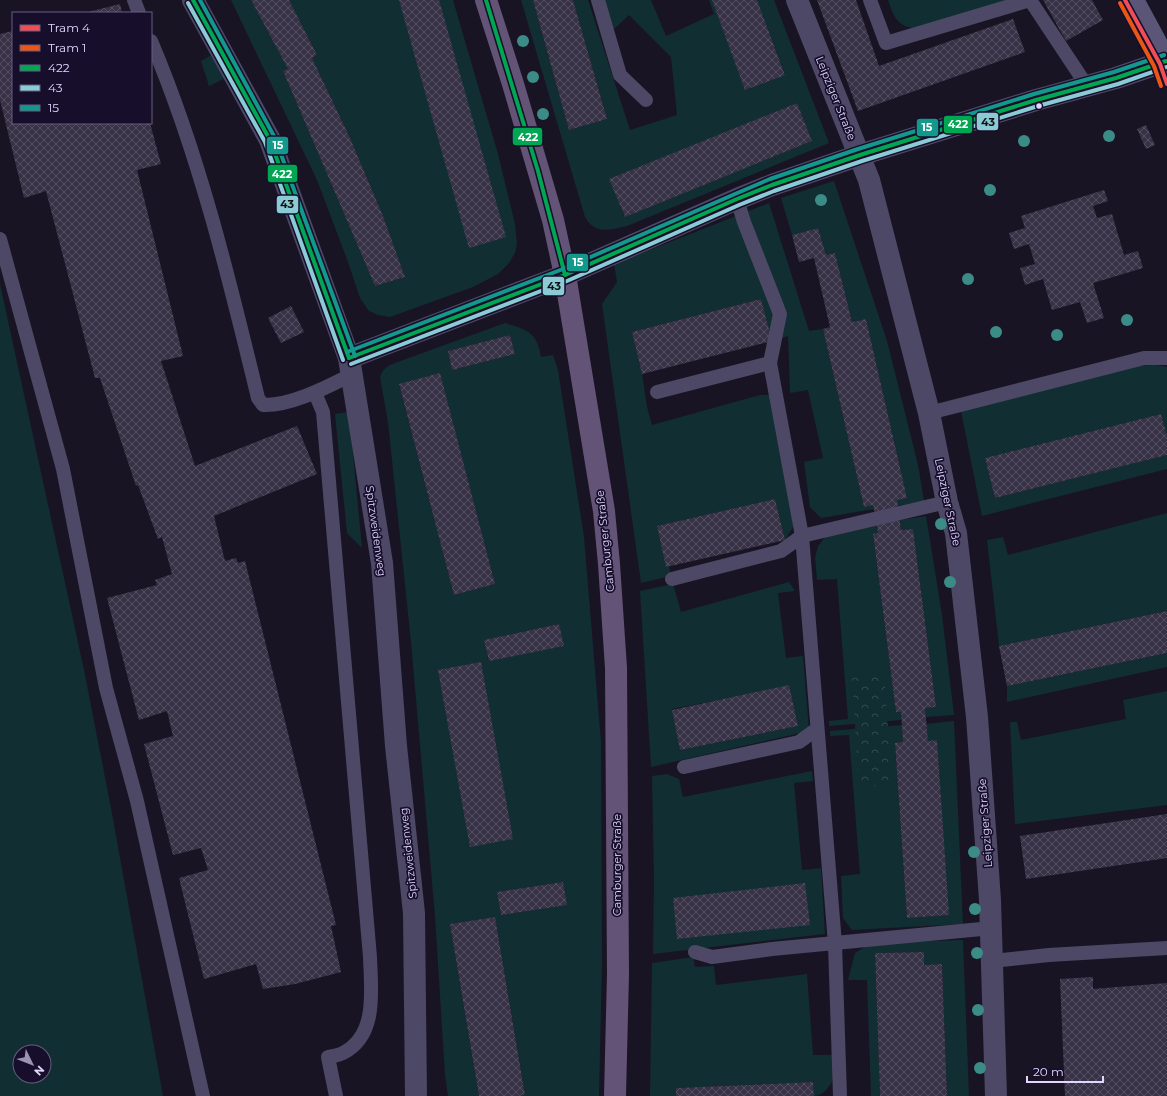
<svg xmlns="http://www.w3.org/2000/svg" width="1167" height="1096" viewBox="0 0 1167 1096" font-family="Montserrat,sans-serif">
<defs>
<pattern id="park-crowns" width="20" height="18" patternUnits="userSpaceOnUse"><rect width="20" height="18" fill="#112e33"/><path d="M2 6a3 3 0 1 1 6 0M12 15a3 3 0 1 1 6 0" fill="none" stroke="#334c52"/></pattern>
<pattern id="building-cross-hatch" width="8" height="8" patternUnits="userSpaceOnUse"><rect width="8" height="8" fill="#383246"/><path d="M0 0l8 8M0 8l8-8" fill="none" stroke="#544f62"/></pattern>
</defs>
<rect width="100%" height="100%" fill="#191424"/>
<g fill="#112e33" fill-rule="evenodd">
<polygon points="231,0 251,0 288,69 283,71 375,286 405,277 383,216 350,138 312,58 317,55 289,0 453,0 498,154 515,224 517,243 515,253 509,263 498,274 473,287 390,317 378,315 369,311 360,298 348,262 317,180"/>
<path d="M521 0H533L569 130 607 119 573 0H588L630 130 677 115 671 57 629 15 613 30 604 0H651L666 36 714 14 709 0H712L746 90 785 74 757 0H774L829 143 627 226C610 230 595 235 585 217ZM797 103 812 141 624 216 610 179Z"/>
<path d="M888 0H1012L920 29C898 27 895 20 888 0Z"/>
<polygon points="215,53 228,77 209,86 201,61"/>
<polygon points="834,181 887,341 918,465 924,501 897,506 897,500 907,498 866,319 852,322 835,253 826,255 818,228 792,235 781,198"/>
<polygon points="769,203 809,331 823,329 864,507 873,505 874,509 821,518 810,507 804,462 823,458 808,390 790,393 788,336 772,341 761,299 632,332 642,374 647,407 652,425 760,395 770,395 795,524 785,540 775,499 657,526 666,566 669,566 671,576 641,583 602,304 617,282 614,264"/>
<path d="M0 284 84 670 111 808 163 1096H0ZM20 1052H44V1076H20Z"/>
<path d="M505 323C528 330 537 332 541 357L553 355 558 370 584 537 601 742 602 959 599 1096H518L525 1094 495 917 450 924 479 1096H448L445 1075 435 916 411 642 388 422 380 377C383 369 387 366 395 363ZM510 335 515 354 452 370 448 351ZM440 374 495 584 454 595 399 385ZM559 624 563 646 488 660 485 640ZM563 882 566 905 501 915 497 892Z"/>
<polygon points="1156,365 1167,367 1167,436 1161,414 985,458 995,498 1167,455 1167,469 982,516 961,411 1133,366"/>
<polygon points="349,412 362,548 347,533 335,414"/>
<polygon points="1167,513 1167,611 999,646 987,540 1003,537 1008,555"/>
<polygon points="926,516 942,615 954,715 926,717 925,708 936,707 913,529 901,530 900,520"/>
<polygon points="876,524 878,533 873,535 896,712 901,712 902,720 829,726 829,721 848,719 837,579 817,580 815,558 818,546 827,535"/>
<path d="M789 582 795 591 778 593 786 658 803 656 809 731 651 767 640 591 673 584 681 612ZM789 686 798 726 680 750 672 709Z"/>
<polygon points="1167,653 1167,667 1007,702 1007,686"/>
<polygon points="1167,691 1167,805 1015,824 1010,722 1017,722 1021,740 1126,719 1123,700"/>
<polygon points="954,721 963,924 852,930 843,918 841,876 860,874 849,735 830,736 830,731 902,725 903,742 895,743 907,918 948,915 937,740 928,741 926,724"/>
<polygon points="812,771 813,781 794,783 802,870 821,868 825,934 653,954 654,880 652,776 667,774 679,779 683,797"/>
<polygon points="963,940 969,1096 947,1096 942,964 924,965 924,952 875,953 880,1096 871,1096 867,980 848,980 855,953 871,943"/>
<path d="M693 957 695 967 714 966 716 985 807 974 813 1055H832C832 1062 835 1074 832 1081 829 1088 822 1096 814 1096L813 1082 676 1088V1096H650L652 963Z"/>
</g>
<polygon fill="url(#park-crowns)" points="884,674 892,785 859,787 852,678"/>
<g fill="url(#building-cross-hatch)">
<polygon points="251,0 289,0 317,55 312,58 350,138 383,216 405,277 375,286 283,71 288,69"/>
<polygon points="399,0 439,0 506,237 469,248"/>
<polygon points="533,0 573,0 607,119 569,130"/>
<polygon points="712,0 757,0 785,75 745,90"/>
<polygon points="817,0 856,0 879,66 1013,19 1025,52 858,111"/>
<polygon points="1043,0 1092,0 1103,20 1066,41"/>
<polygon points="120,4 122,13 88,13 88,12"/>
<polygon points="13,31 13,123 150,123 161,164 137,170 183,356 161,361 195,466 297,426 317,474 214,516 225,561 236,558 238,563 245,561 336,925 331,926 341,972 295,984 263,989 256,964 204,979 179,878 208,870 201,848 173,855 144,744 173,736 167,711 139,720 107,598 157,585 155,580 172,574 162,537 158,539 138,485 136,486 100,378 95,378 46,191 24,198 0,100 0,34"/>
<polygon points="797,103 812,141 625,217 609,179"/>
<polygon points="1146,125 1155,145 1146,149 1137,129"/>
<polygon points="1104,190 1108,201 1093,206 1097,218 1112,214 1124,255 1138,251 1143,268 1093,283 1104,318 1087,323 1080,302 1052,310 1043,279 1025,285 1020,268 1035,264 1029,244 1014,249 1009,233 1025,228 1021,216"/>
<polygon points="818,228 826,255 835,253 852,322 866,319 907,498 897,500 901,530 913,529 936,707 925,708 928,741 937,740 949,915 907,918 895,743 903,742 901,712 896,712 873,534 878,533 873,505 864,507 823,329 830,327 814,258 799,262 792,235"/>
<polygon points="761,299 772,341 642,374 632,332"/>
<polygon points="291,306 304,332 281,343 268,318"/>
<polygon points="510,335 515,354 452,370 448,351"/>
<polygon points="440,373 495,584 454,595 399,384"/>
<polygon points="1161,414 1167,436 1167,455 995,498 985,458"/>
<polygon points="775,499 785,540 666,567 657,526"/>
<polygon points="1167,611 1167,653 1007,686 999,646"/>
<polygon points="559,624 564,646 489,661 484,640"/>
<polygon points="481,662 513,839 470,847 438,670"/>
<polygon points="789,685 798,726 680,750 672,710"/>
<polygon points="1167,814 1167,858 1026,879 1020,836"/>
<polygon points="563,882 567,905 501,915 497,892"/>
<polygon points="805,883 810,925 677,939 673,898"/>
<polygon points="495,917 525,1095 518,1096 479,1096 450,924"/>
<polygon points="924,952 924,965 942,964 947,1096 880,1096 875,953"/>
<polygon points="1093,977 1093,989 1167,983 1167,1096 1065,1096 1060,979"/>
<polygon points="813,1082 814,1096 676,1096 676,1088"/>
</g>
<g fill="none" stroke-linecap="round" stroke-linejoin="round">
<g stroke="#4d4865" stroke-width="14">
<polyline points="134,0 139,13"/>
<polyline points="598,0 620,75 646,100"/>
<polyline points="870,0 886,43 1030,0"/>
<polyline points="1030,0 1087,86"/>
<path d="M151 41C199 154 229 278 258 398L263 405C291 406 327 387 351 375"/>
<polyline points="737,199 744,222 780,314 770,363 802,536 835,944 840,1096"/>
<polyline points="0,239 63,469 106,688 137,801 203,1096"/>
<polyline points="657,392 770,363"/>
<path d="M315 393 323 412 370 957C371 990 378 1035 343 1053 339 1055 333 1056 328 1057L336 1096"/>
<polyline points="929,413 1144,358 1167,358"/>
<polyline points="672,579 781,551 802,536 947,502"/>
<polyline points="684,767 799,742 817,729"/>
<polyline points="695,952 712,957 772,949 992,928"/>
<polyline points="993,961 1049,955 1167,948"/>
</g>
<g stroke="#4d4865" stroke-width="22">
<polyline points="193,0 270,140 349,358 382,563 396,746 414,913 416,1096"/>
<polyline points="797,0 869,180 929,413 947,502 956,533 977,717 990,900 996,1096"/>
<polyline points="349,358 565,275 737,199 772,185 860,155 1036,100 1116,78 1166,61"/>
</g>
<polyline stroke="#5b5577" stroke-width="22" points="1133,0 1167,63"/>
<polyline stroke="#635376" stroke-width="22" points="486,0 513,84 553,220 565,275 604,511 609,564 616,668 618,974 615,1096"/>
<g stroke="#160e2a" stroke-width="7">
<g id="bus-1">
<polyline points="193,0 270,140 349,358"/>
<polyline points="486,0 538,171 565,275"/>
<polyline points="349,358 565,275 737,199 772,185 860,155 1036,100 1116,78 1166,61"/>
</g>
</g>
<g stroke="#160e2a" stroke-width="7">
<g id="bus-2">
<polyline points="188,3 265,142 343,360"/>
<polyline points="351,364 567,281 739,205 774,191 862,161 1038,106 1118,84 1167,67"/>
</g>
</g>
<g stroke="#160e2a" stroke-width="7">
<g id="bus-3">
<polyline points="200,0 275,138 355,356"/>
<polyline points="347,352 563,269 735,194 770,179 858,149 1034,94 1114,72 1164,55"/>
</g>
</g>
<use href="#bus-1" stroke="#00a651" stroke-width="4"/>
<use href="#bus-2" stroke="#8bcbd6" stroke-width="4"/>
<use href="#bus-3" stroke="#13988c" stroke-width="4"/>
<g stroke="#160e2a" stroke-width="7">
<polyline id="tram-1" points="1125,0 1160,64 1167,84"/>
</g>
<g stroke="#160e2a" stroke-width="7">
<polyline id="tram-2" points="1120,3 1154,66 1161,86"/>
</g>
<use href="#tram-1" stroke="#f04e57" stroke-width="4"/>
<use href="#tram-2" stroke="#eb5516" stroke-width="4"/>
</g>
<g fill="#3b8b87">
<circle cx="523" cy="41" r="6"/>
<circle cx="533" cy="77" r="6"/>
<circle cx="543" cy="114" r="6"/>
<circle cx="1109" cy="136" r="6"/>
<circle cx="1024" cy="141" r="6"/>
<circle cx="990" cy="190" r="6"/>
<circle cx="821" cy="200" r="6"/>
<circle cx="968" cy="279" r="6"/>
<circle cx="1127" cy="320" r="6"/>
<circle cx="996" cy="332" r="6"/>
<circle cx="1057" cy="335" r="6"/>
<circle cx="941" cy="524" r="6"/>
<circle cx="950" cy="582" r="6"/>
<circle cx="974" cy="852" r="6"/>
<circle cx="975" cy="909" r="6"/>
<circle cx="977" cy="953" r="6"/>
<circle cx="978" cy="1010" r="6"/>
<circle cx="980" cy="1068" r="6"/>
</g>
<circle fill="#e0d7ff" stroke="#160e2a" stroke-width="1.5" cx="1039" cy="106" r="3.5"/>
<g text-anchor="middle" stroke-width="3.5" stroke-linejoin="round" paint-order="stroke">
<g font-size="11" fill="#e0d7ff" stroke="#160e2a">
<text transform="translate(836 98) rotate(68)" y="4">Leipziger Straße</text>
<text transform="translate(948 502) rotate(78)" y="4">Leipziger Straße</text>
<text transform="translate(376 531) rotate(82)" y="4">Spitzweidenweg</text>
<text transform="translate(605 541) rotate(-96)" y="4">Camburger Straße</text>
<text transform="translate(985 823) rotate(-94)" y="4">Leipziger Straße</text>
<text transform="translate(408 853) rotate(-96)" y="4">Spitzweidenweg</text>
<text transform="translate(617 865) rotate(-90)" y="4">Camburger Straße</text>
</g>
</g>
<g stroke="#160e2a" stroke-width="1.5">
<rect x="976" y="112" width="23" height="19" rx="4" fill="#8bcbd6"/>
<rect x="943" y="115" width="30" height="19" rx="4" fill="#00a651"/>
<rect x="916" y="118" width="23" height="19" rx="4" fill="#13988c"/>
<rect x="512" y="127" width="31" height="19" rx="4" fill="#00a651"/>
<rect x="266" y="136" width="23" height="19" rx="4" fill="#13988c"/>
<rect x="267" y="164" width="31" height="19" rx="4" fill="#00a651"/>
<rect x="276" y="195" width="23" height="19" rx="4" fill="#8bcbd6"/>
<rect x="566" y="253" width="23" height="19" rx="4" fill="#13988c"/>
<rect x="542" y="276" width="23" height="20" rx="4" fill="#8bcbd6"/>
</g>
<g font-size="11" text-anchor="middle" font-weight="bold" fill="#fff">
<text x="958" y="128">422</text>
<text x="927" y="131">15</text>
<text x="528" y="141">422</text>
<text x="278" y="149">15</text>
<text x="282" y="178">422</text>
<text x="578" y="266">15</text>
</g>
<g font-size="11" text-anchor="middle" font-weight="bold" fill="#111">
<text x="988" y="126">43</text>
<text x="287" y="208">43</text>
<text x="554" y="290">43</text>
</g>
<rect x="12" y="12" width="140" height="112" fill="#160e2a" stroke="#675e7f"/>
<rect x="20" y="25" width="20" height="6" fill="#f04e57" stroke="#675e7f"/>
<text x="48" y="32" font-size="12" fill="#e0d7ff">Tram 4</text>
<rect x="20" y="45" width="20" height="6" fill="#eb5516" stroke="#675e7f"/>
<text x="48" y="52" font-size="12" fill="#e0d7ff">Tram 1</text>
<rect x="20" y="65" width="20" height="6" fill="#00a651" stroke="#675e7f"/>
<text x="48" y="72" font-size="12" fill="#e0d7ff">422</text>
<rect x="20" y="85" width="20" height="6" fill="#8bcbd6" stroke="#675e7f"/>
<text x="48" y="92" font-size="12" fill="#e0d7ff">43</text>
<rect x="20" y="105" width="20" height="6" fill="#13988c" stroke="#675e7f"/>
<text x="48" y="112" font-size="12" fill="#e0d7ff">15</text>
<g transform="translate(32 1064) rotate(133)"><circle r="19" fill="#160e2a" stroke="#675e7f"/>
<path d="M0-3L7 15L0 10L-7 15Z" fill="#9a93b2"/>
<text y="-6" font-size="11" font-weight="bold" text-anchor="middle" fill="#e0d7ff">N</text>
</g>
<path d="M1027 1076v6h76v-6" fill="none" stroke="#e0d7ff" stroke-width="2"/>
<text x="1033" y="1076" font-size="12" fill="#e0d7ff" stroke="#160e2a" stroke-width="3" paint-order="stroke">20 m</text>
</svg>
